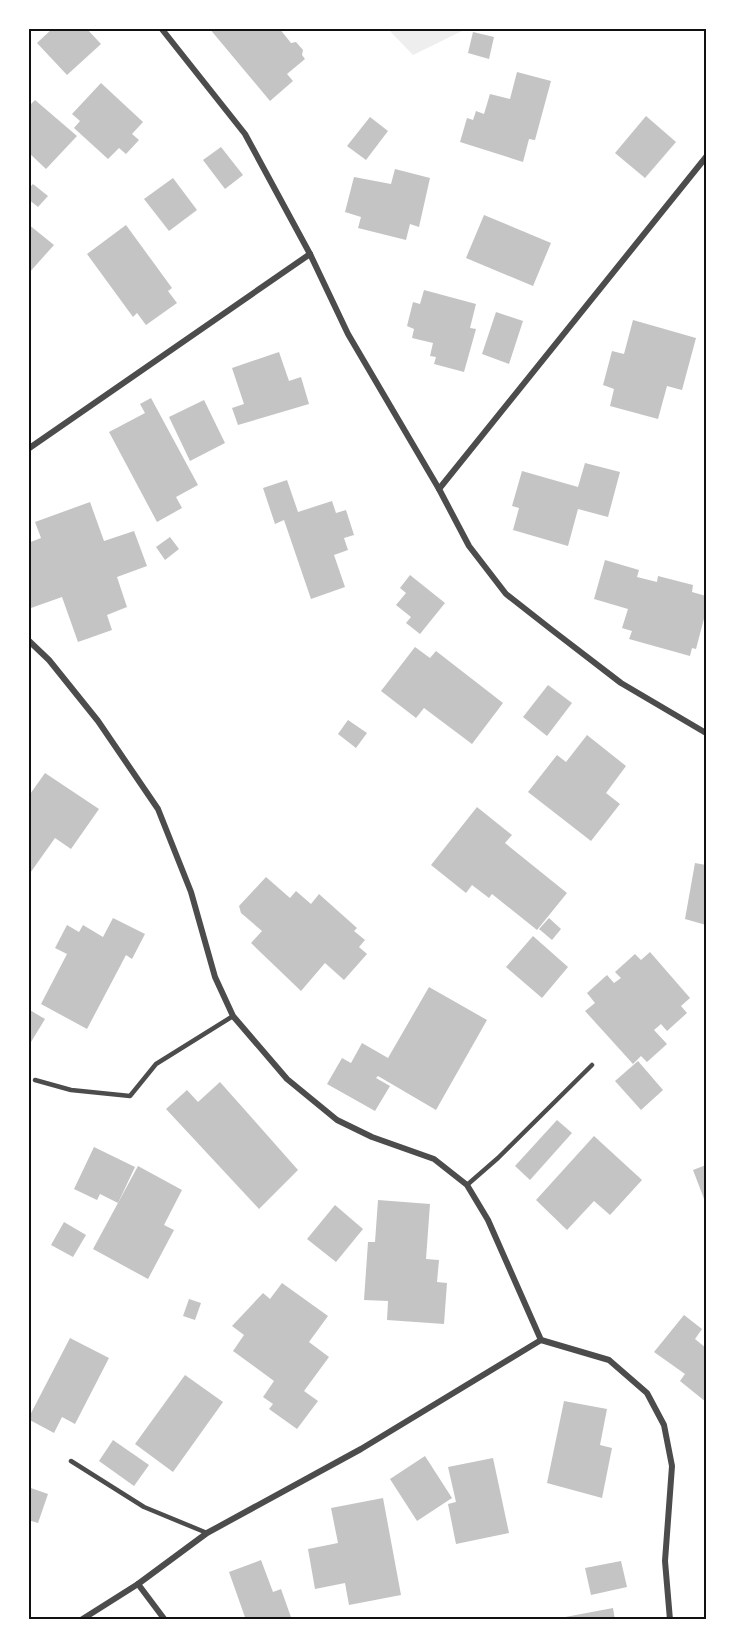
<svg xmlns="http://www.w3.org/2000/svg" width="735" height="1648" viewBox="0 0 735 1648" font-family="'Source Sans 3',sans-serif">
<rect width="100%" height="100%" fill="#fff"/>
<polygon fill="#eee" points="388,29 466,29 413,55"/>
<g fill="#c4c4c4">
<polygon points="53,28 86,28 101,44 67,75 37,43"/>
<polygon points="209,28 279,28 291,43 296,42 303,50 302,55 305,59 287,74 293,81 270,101"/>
<polygon points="473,32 494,37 489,59 468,53"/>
<polygon points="517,72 551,81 535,140 529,139 523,162 460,142 467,118 473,120 476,111 484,114 490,94 510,99"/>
<polygon points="101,83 143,122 132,134 139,140 126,154 119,148 108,159 74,128 80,121 72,114"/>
<polygon points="35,100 77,136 46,169 28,152 28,107"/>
<polygon points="646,116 676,142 645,178 615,153"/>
<polygon points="370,117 388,131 366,160 347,146"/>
<polygon points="221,147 243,175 225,189 203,160"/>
<polygon points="395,169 430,178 419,227 410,224 406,240 358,228 361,217 345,212 354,177 391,184"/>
<polygon points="173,178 197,210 169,231 144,199"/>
<polygon points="33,184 48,196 38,207 28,199 28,189"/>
<polygon points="484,215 551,243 533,286 466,258"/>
<polygon points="28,224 54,245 28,274"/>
<polygon points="126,225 172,288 168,291 177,303 146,325 137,313 133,317 87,254"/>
<polygon points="424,290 476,304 470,328 476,329 464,372 434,364 436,357 430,356 433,343 412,338 414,329 407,326 413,302 420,304"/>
<polygon points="496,312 523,321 509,364 482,354"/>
<polygon points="633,320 696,338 682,390 667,386 658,419 610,406 614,389 603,385 612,351 624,354"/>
<polygon points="279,352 289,381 301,377 309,404 238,425 232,408 244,404 232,368"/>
<polygon points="151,398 198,485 176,497 182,508 157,522 109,432 145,413 140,404"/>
<polygon points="204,400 225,443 190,461 169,417"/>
<polygon points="585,463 620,472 608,517 578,509 568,546 513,530 519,508 512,506 522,471 578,487"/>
<polygon points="287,480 298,512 332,501 336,513 346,510 354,535 344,538 348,550 334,555 345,587 311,599 284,520 275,524 263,488"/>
<polygon points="90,502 104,541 134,531 147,566 117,577 127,607 107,615 112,630 78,642 62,597 31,608 28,543 41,538 35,522"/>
<polygon points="170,537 179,549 165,560 156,547"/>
<polygon points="605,560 639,570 637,577 657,582 658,576 693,585 692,592 706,596 706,611 696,649 692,648 690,656 629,639 632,631 622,628 628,609 594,599"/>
<polygon points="410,575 445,603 420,634 406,623 411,617 396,605 406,593 400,588"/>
<polygon points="415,647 430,658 436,651 503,703 472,744 424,708 416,718 381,691"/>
<polygon points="548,685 572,703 547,736 523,717"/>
<polygon points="348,720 367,733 356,748 338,734"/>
<polygon points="587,735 626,766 606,793 620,804 591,841 528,792 557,755 566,762"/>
<polygon points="45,773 99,809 71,849 55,838 28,876 28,797"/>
<polygon points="477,807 512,835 505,843 567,893 537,930 492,894 489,898 472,885 466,893 431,865"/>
<polygon points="695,863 706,865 706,925 685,919"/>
<polygon points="266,877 290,898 296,891 311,904 319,894 357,928 354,931 365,940 359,947 367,954 344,980 325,963 301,991 251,943 262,931 241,913 239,906"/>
<polygon points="113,918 145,934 132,959 126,955 87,1029 41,1004 67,954 55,948 67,925 79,932 83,925 103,937"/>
<polygon points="549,918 561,929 552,940 539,929"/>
<polygon points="533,936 568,967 542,998 506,967"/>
<polygon points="650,952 690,998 681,1006 687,1013 667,1031 661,1024 654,1030 667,1044 647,1062 641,1056 633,1064 585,1011 595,1003 587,993 607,975 614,983 621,978 615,972 635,954 641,960"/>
<polygon points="429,987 487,1020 436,1110 378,1076 376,1078 390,1086 375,1111 327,1084 342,1058 351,1063 362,1043 388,1058"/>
<polygon points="28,1009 45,1019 28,1047"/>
<polygon points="638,1061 663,1090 641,1110 615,1081"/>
<polygon points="220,1082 298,1170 259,1209 166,1109 187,1090 198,1102"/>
<polygon points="557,1120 572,1133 530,1180 515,1166"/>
<polygon points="594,1136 642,1180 610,1215 594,1201 567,1230 536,1200"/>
<polygon points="94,1147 135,1167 118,1203 100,1194 97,1200 74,1189"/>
<polygon points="706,1165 706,1204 693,1170"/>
<polygon points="138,1166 182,1190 164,1225 174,1230 148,1279 93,1249"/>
<polygon points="378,1200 430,1204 426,1259 439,1260 437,1282 447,1283 444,1324 387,1320 388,1301 364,1300 368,1242 375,1242"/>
<polygon points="335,1205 363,1229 336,1262 307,1239"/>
<polygon points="64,1222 86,1235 73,1257 51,1245"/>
<polygon points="282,1283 328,1316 309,1342 329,1357 304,1391 318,1401 297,1429 269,1409 273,1404 263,1397 274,1381 233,1351 244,1335 232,1326 263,1293 270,1299"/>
<polygon points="189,1299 201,1303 195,1320 183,1316"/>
<polygon points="684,1315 702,1329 695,1339 706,1348 706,1402 680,1381 685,1374 654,1352"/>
<polygon points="70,1338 109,1358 75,1424 62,1417 54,1433 28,1419"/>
<polygon points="185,1375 223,1402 173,1472 135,1444"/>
<polygon points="564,1401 607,1409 600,1445 612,1448 602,1498 547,1483"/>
<polygon points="113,1440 149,1465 134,1486 99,1461"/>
<polygon points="425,1456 452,1498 417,1521 390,1479"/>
<polygon points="493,1458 509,1533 456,1544 448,1504 456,1502 448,1467"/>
<polygon points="28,1487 48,1494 38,1523 28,1520"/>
<polygon points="383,1498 401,1595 349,1605 345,1583 315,1589 308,1549 338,1543 331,1508"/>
<polygon points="261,1560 273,1592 281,1589 292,1620 246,1620 229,1572"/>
<polygon points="621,1561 627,1587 591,1595 585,1568"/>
<polygon points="613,1608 615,1620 560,1620 560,1618"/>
</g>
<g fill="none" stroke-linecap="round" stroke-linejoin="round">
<g stroke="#4c4c4c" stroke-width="4.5">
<polyline points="35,1080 71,1090 130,1096 156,1064 233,1016"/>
<polyline points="467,1185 498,1158 592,1065"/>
<polyline points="71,1461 144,1507 207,1533"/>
</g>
<g stroke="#4c4c4c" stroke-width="6">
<polyline points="161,28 245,134 310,254 348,334 439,489 469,546 506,594 552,630 621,683 706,733"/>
<polyline points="28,449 310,254"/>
<polyline points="439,489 706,157"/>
<polyline points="28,640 49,660 98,721 158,809 191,892 215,977 233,1016 287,1079 337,1120 372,1137 434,1159 467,1185 488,1220 541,1340"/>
<polyline points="138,1584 165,1620"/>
<polyline points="81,1620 138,1584 207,1533 361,1449 541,1340 609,1360 647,1393 664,1425 672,1466 665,1561 670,1620"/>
</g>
</g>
<rect width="735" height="1648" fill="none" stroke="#ffffff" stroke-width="60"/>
<rect x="30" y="30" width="675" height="1588" fill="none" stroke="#111" stroke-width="2"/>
</svg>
